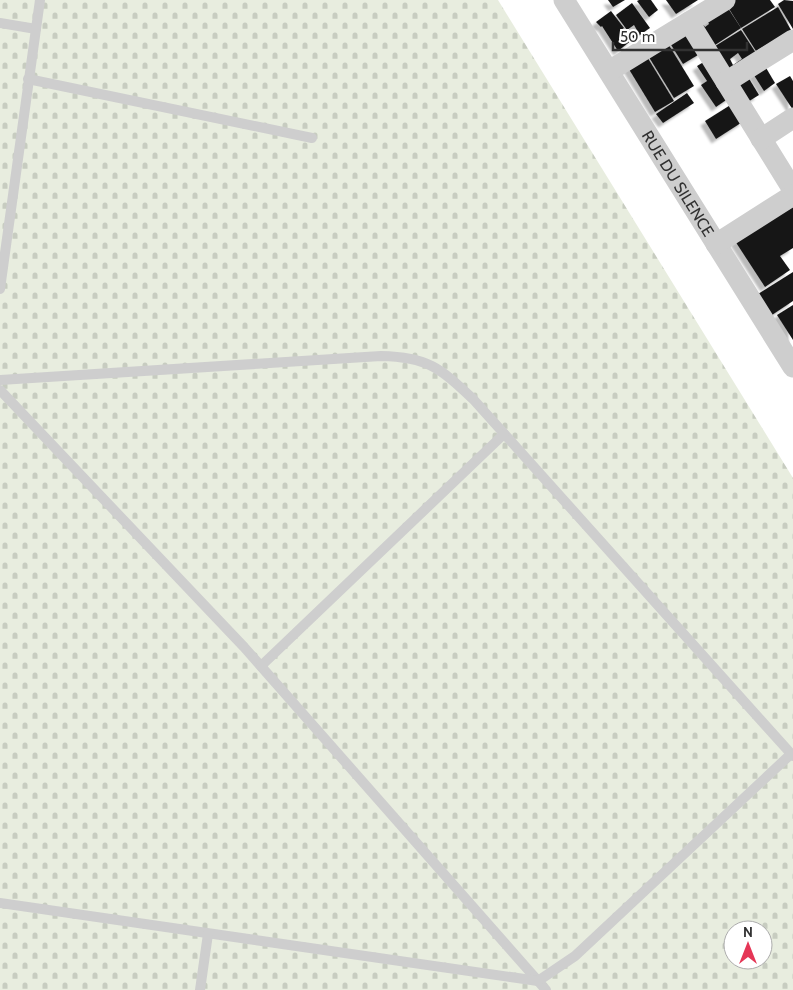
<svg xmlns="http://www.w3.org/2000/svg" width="793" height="990" viewBox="0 0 793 990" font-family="Cabin,sans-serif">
<defs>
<pattern id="cemetery-stones" width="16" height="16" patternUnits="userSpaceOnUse" patternTransform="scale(1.25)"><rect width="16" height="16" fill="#e8eddf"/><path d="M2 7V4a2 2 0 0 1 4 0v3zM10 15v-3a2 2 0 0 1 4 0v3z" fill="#c7ccc0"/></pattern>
<filter id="shadow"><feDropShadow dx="-4.5" dy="4.5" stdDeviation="1" flood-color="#0004"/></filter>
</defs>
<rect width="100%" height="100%" fill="#fff"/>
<path fill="url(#cemetery-stones)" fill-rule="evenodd" d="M0 0H498L793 478V990H0ZM733 930H763V960H733Z"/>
<g fill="#181818" fill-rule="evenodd" filter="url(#shadow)">
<polygon points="608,0 625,0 613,7"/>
<polygon points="639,0 651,0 658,10 649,17 637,1"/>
<polygon points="666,0 698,0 676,14"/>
<polygon points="733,0 770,0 775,7 741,28 726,4"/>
<polygon points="784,0 793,1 793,29 778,4"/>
<polygon points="632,3 650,28 634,39 632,36 638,32 634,25 627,30 616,15"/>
<polygon points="726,5 741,28 712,47 701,21 705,27 709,24 706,18"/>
<polygon points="778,7 791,30 756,51 742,29"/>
<polygon points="611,11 624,28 621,30 632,40 618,51 602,26 601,27 596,22"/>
<polygon points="688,28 703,52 683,64 668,40"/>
<path d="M741 30 758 56 728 74 712 48ZM738 53 742 59 733 65 730 59Z"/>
<polygon points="667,42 694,86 674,98 647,54"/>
<polygon points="646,55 674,101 655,112 627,66"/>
<polygon points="707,60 732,96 716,107 701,85 707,81 697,66"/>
<polygon points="762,61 775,83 764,91 750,69"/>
<polygon points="745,72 759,95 746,103 732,80"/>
<polygon points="790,76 793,81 793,110 776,84"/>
<polygon points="687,93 694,103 663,123 656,114"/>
<polygon points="732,104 744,121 716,139 705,121"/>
<polygon points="793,207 793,248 780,256 790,270 765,287 735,241"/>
<polygon points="793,272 793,301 772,315 758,294"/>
<polygon points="793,305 793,340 777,315"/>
</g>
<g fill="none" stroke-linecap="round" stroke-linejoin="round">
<g stroke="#cecece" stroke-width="10">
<polyline points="0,23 36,29"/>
<polyline points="28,79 312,138"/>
<polyline points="0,289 40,0"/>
<path d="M0 380 381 356C428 357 440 368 473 399L793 756"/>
<polyline points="0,390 244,647 546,990"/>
<polyline points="261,666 504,434"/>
<polyline points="0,903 538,981 575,956 791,754"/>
<polyline points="200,990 208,934"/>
</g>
<g stroke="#cecece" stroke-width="21">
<path id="s1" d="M564 0 793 367"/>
<polyline points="689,22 793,190"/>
<polyline points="609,71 725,0"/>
<polyline points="726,82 793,40"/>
<polyline points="761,139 793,118"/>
<polyline points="716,244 793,195"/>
</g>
</g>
<g text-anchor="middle" stroke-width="5" stroke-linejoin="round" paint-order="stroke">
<g font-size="16" fill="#313131" stroke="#fff">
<text dy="6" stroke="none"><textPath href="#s1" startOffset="216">RUE DU SILENCE</textPath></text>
</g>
</g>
<g transform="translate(748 945)"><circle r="24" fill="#ffffff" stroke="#adadad"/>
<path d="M0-4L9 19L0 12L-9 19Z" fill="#e53656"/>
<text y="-8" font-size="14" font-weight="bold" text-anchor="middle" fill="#313131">N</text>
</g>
<path d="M613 42v8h134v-8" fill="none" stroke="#313131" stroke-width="2.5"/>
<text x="620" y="42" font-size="15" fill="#313131" stroke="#ffffff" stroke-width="4" paint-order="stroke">50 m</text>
</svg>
